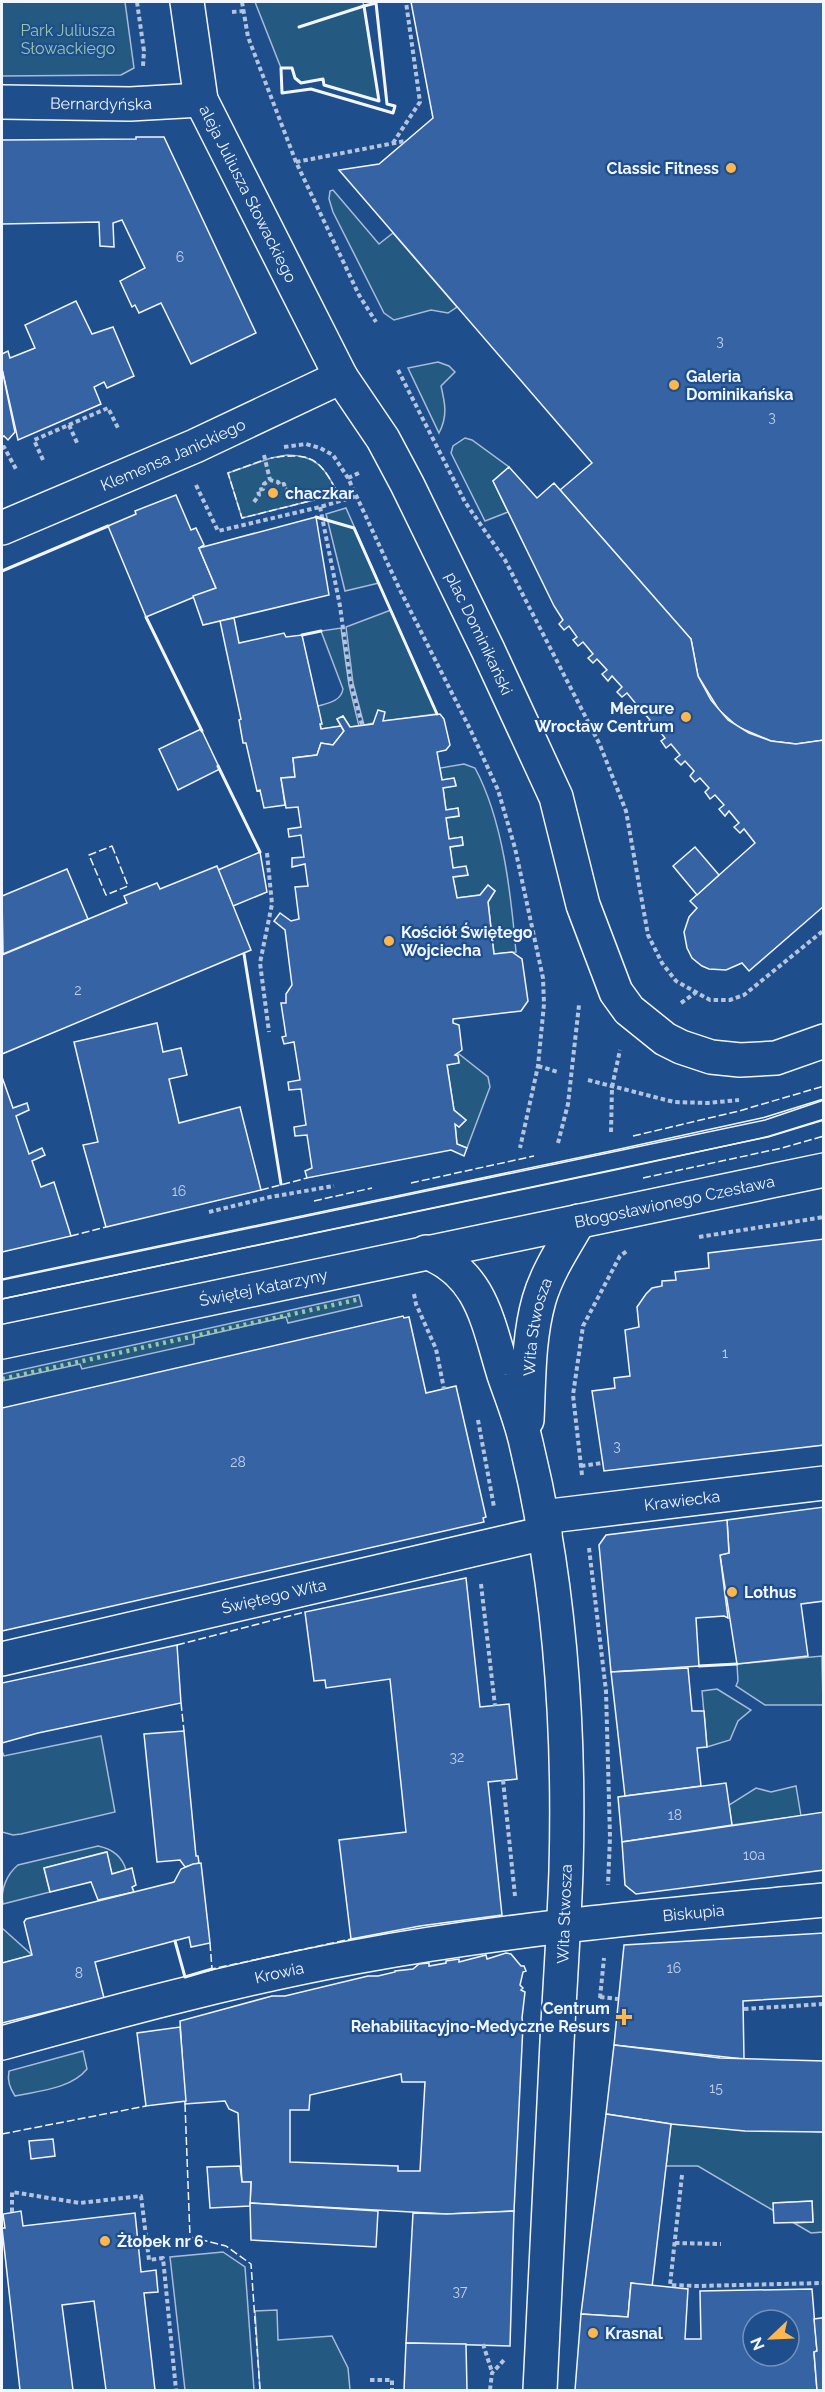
<svg xmlns="http://www.w3.org/2000/svg" width="825" height="2392" viewBox="0 0 825 2392" font-family="Raleway,sans-serif">
<rect width="100%" height="100%" fill="#1f4e8c"/>
<g fill="#245a82" stroke="#a8bbd7" stroke-width="1.5">
<polygon points="2,2 125,2 134,68 121,75 2,76"/>
<polygon points="255,2 363,2 379,101 324,85 323,79 301,83 295,78 292,68 281,68"/>
<polygon points="333,190 379,244 393,233 457,307 448,313 431,310 394,320 384,313 333,212 329,199 330,191"/>
<path d="M438 362 449 366 455 372 441 386C445 403 448 416 439 433L408 368Z"/>
<polygon points="465,438 472,440 509,467 493,481 508,512 485,521 451,453 453,446"/>
<path d="M287 455C318 455 325 469 338 494L242 518 228 473 271 458Z"/>
<polygon points="346,508 379,583 345,591 326,514"/>
<polygon points="391,610 437,714 383,721 364,725 353,683 346,627"/>
<path d="M341 628 349 685 359 726 350 727 343 716 337 719 341 726 321 729 318 706C329 703 341 701 343 689L321 631Z"/>
<path d="M464 764 475 768C503 820 511 894 516 952L494 954 488 902 495 891 488 885 480 895 457 898 453 877 468 875 466 867 453 868 450 847 463 845 462 837 449 839 446 818 459 816 458 808 446 810 443 788 456 785 454 778 442 780 440 768Z"/>
<polygon points="459,1054 488,1077 490,1087 467,1148 457,1144 455,1124 459,1127 466,1120 454,1110 447,1065 459,1063 458,1056 455,1055"/>
<polygon points="359,1295 362,1306 288,1323 286,1317 194,1338 194,1344 82,1369 80,1364 2,1381 2,1374"/>
<polygon points="822,1656 823,1705 765,1705 736,1686 738,1681 737,1664"/>
<polygon points="717,1689 751,1710 738,1721 730,1740 707,1747 702,1691"/>
<polygon points="101,1736 115,1812 21,1834 13,1835 2,1832 2,1751 4,1756"/>
<polygon points="796,1786 801,1816 732,1825 729,1805 756,1788 771,1792"/>
<path d="M98 1846C113 1849 122 1856 126 1870L112 1874 106 1852 44 1868 50 1892 3 1904C0 1890 7 1874 18 1865Z"/>
<polygon points="2,1928 32,1955 2,1963"/>
<path d="M83 2051 87 2069C71 2089 38 2091 15 2096 10 2088 7 2081 9 2071Z"/>
<polygon points="671,2124 823,2132 823,2232 811,2233 794,2223 813,2222 812,2201 774,2203 774,2211 698,2166 666,2166"/>
<polygon points="223,2252 245,2267 254,2390 185,2390 170,2257"/>
<polygon points="277,2310 278,2340 332,2336 348,2368 350,2390 260,2390 255,2311"/>
</g>
<g fill="#3563a3" stroke="#f2f6ff" stroke-width="1.5" fill-rule="evenodd">
<polygon points="411,2 824,2 824,740 796,744 771,741 738,727 719,710 698,676 691,639 560,490 592,463 339,170 379,164 433,118"/>
<polygon points="136,137 164,137 256,333 191,364 161,303 139,313 135,305 132,307 120,281 145,268 122,220 113,223 114,247 100,246 99,222 2,224 2,140 136,139"/>
<polygon points="76,301 92,334 113,327 134,376 107,388 104,382 94,387 101,404 18,440 2,369 2,354 8,351 10,358 35,348 25,325"/>
<polygon points="2,369 15,432 8,440 4,436 2,437"/>
<polygon points="509,467 537,498 554,483 691,639 698,676 711,700 728,720 749,733 771,741 796,744 824,740 824,906 749,971 742,963 726,970 709,969 702,966 692,958 687,948 684,932 689,917 697,908 690,901 755,843 744,829 740,833 734,827 739,823 729,811 725,816 719,809 724,805 715,795 710,799 705,792 709,788 700,778 695,782 690,776 694,771 685,761 681,765 675,759 680,755 671,744 666,748 661,741 665,738 656,727 651,731 646,724 650,720 641,710 636,713 632,708 636,704 627,693 622,697 617,692 622,687 612,676 608,681 602,674 607,670 597,659 593,663 588,658 593,654 583,642 578,646 573,640 577,637 569,626 564,630 559,624 563,620 554,606 493,481"/>
<polygon points="176,495 191,530 196,528 204,545 199,548 216,588 146,617 108,526 136,514 135,511"/>
<polygon points="316,517 329,595 203,625 193,596 216,588 199,548"/>
<polygon points="234,618 239,643 284,633 286,637 302,635 322,724 320,724 321,729 341,726 344,731 333,745 321,743 317,755 293,758 295,777 281,778 285,805 264,808 260,790 257,791 246,743 243,743 239,720 241,719 220,621"/>
<polygon points="378,710 385,712 383,721 440,714 444,719 450,745 446,750 437,752 442,780 454,778 456,786 443,788 446,810 458,808 459,816 446,818 449,839 462,837 463,845 450,847 453,868 466,866 468,875 453,877 457,898 480,895 488,885 495,891 488,902 494,954 512,952 522,959 528,1001 521,1011 453,1019 453,1023 459,1025 462,1050 455,1055 458,1056 459,1063 447,1065 454,1110 466,1120 459,1127 455,1124 457,1144 467,1148 464,1156 451,1150 307,1178 305,1171 312,1168 307,1135 295,1136 294,1127 306,1125 301,1089 289,1090 288,1082 300,1080 294,1042 284,1044 282,1037 286,1036 281,1003 286,1003 286,994 292,985 285,930 274,921 280,913 291,921 299,919 295,887 308,886 305,864 292,867 292,858 304,857 301,835 289,837 288,829 301,827 298,807 286,808 281,778 295,777 293,758 317,755 321,743 333,745 344,731 337,719 343,716 350,727 373,724"/>
<polygon points="201,729 220,769 178,790 159,749"/>
<polygon points="695,847 719,875 697,895 673,866"/>
<polygon points="260,852 267,892 233,906 218,870"/>
<polygon points="217,866 251,950 2,1054 2,955 127,903 124,896 157,883 160,889"/>
<polygon points="67,869 88,919 3,954 2,896"/>
<polygon points="157,1023 163,1052 181,1048 187,1075 169,1079 179,1123 240,1107 261,1190 106,1227 83,1145 98,1142 74,1042"/>
<polygon points="2,1077 13,1108 27,1103 29,1110 16,1116 29,1154 42,1148 45,1155 32,1161 41,1187 54,1182 71,1236 2,1252"/>
<polygon points="824,1239 824,1445 604,1471 592,1391 615,1388 614,1378 630,1376 625,1330 639,1327 637,1307 646,1294 652,1288 662,1286 662,1281 676,1280 675,1272 709,1268 708,1253"/>
<polygon points="403,1316 404,1318 409,1317 426,1393 456,1386 486,1517 483,1518 484,1522 2,1631 2,1408"/>
<polygon points="824,1507 824,1601 801,1604 808,1656 737,1664 720,1555 729,1553 727,1520"/>
<polygon points="727,1520 729,1553 720,1555 728,1618 724,1616 696,1618 699,1666 611,1672 599,1545 606,1535"/>
<polygon points="466,1578 480,1707 509,1704 517,1779 488,1782 502,1915 420,1926 351,1939 339,1840 406,1832 390,1679 326,1688 325,1680 314,1681 305,1612"/>
<polygon points="177,1645 181,1703 38,1733 2,1743 2,1683"/>
<polygon points="688,1668 692,1711 704,1711 707,1747 697,1748 701,1786 625,1796 611,1672"/>
<polygon points="184,1731 196,1856 198,1856 199,1863 185,1867 180,1860 157,1862 144,1734"/>
<polygon points="726,1783 732,1825 622,1842 618,1797"/>
<polygon points="824,1812 824,1870 636,1894 625,1885 622,1842"/>
<polygon points="107,1852 112,1874 132,1868 136,1885 132,1887 134,1892 98,1900 91,1882 50,1892 44,1868"/>
<polygon points="201,1863 210,1943 191,1947 189,1937 95,1962 104,1998 2,2023 2,1963 32,1955 24,1922 26,1919 174,1882 181,1869 193,1864"/>
<polygon points="824,1933 824,1996 743,2001 744,2059 614,2045 624,1945"/>
<path d="M506 1953 511 1954 521 1966H524L526 1971 523 1972 520 1985 523 1988 521 1990 525 1992 522 2018 523 2025 514 2211 447 2214 250 2203 251 2182H242L238 2113 229 2109 225 2101 185 2104 180 2021 272 1996H285L368 1976H378L395 1972V1971L413 1969 419 1964 429 1963V1966L446 1963V1961L459 1959V1962L486 1955 487 1959ZM401 2074 402 2082H425L420 2171H398V2166L290 2162V2110H309L310 2095Z"/>
<polygon points="180,2027 186,2101 146,2106 137,2033"/>
<polygon points="614,2045 720,2058 824,2061 824,2132 745,2131 671,2124 606,2114"/>
<polygon points="606,2114 671,2124 652,2287 631,2283 628,2317 581,2314"/>
<polygon points="53,2139 55,2156 31,2159 29,2141"/>
<polygon points="240,2166 242,2182 251,2182 250,2206 210,2208 207,2167"/>
<polygon points="812,2201 813,2222 774,2223 773,2203"/>
<polygon points="250,2203 378,2211 376,2247 251,2240"/>
<polygon points="21,2211 23,2226 135,2213 141,2272 156,2270 158,2292 144,2293 155,2390 99,2390 106,2390 94,2301 62,2305 73,2390 20,2390 2,2228 5,2228 3,2214"/>
<polygon points="514,2211 510,2346 406,2343 413,2213 447,2214"/>
<path d="M631 2283 688 2289 685 2339H701L700 2291 812 2289 817 2351 814 2352 817 2390H575L581 2314 628 2317ZM753 2320H789V2356H753Z"/>
<polygon points="821,2318 824,2318 824,2390 817,2390 814,2352 817,2351 814,2319"/>
<polygon points="406,2343 466,2344 467,2390 404,2390"/>
</g>
<g fill="none" stroke-linecap="round" stroke-linejoin="round">
<g stroke="#f2f6ff" stroke-width="21">
<polyline id="lane" points="2,1289 615,1160 766,1127 824,1109"/>
</g>
<g stroke="#f2f6ff" stroke-width="36">
<g id="street">
<path id="s1" d="M187 2 201 100 341 377"/>
<path id="s2" d="M2 102 130 104 201 100"/>
<path d="M426 1252C482 1273 488 1324 504 1375 512 1398 521 1420 526 1443 560 1582 570 1729 566 1871 564 1928 560 1985 557 2042 551 2158 546 2274 540 2390"/>
<path id="s3" d="M527 1420C529 1380 528 1339 539 1300 547 1272 564 1247 579 1221"/>
<path id="s4" d="M542 1517 824 1483"/>
<path id="s5" d="M2 1659 545 1533"/>
<path id="s6" d="M2 2043C118 2011 235 1979 355 1957 510 1928 667 1915 824 1900"/>
</g>
</g>
<g stroke="#f2f6ff" stroke-width="36">
<g id="secondary">
<path id="s7" d="M2 528 195 446 341 377 383 439 407 484 488 650 556 797 583 905 616 992 629 1010 665 1039 681 1047 711 1057 740 1060 776 1058 824 1041"/>
<path id="s8" d="M2 1342 824 1170"/>
</g>
</g>
<g stroke="#b3c4dc" stroke-width="4" stroke-dasharray="4.5 3" stroke-linecap="butt">
<polyline points="137,2 144,51 143,66"/>
<polyline points="242,2 248,37 296,162 359,295 376,322"/>
<polyline points="232,12 244,11"/>
<polyline points="393,143 420,102 406,2"/>
<polyline points="296,162 405,141"/>
<polyline points="398,370 465,502 505,560 600,745 626,811 648,935 662,963 676,981 710,1000 730,1000 744,995 824,930"/>
<polyline points="69,425 78,445"/>
<polyline points="284,447 306,444 320,448 333,455 348,478 400,590 471,731 498,790 515,848 543,978 544,1004 538,1066 520,1148"/>
<polyline points="2,448 4,447 17,471"/>
<polyline points="264,455 270,480"/>
<polyline points="43,460 34,440 108,408 118,428"/>
<polyline points="348,478 359,473"/>
<polyline points="196,485 218,531 320,507 357,496"/>
<polyline points="254,502 259,495 258,490 263,489 264,484 270,480 278,482 280,485 284,484 285,489 294,493"/>
<polyline points="320,507 340,606 350,680 362,725"/>
<polyline points="267,853 272,904 260,963 269,1032"/>
<polyline points="681,1003 695,993"/>
<polyline points="538,1066 558,1072"/>
<polyline points="588,1080 674,1102 708,1103 739,1100"/>
<polyline points="611,1132 612,1087 620,1050"/>
<polyline points="558,1143 568,1104 579,1005"/>
<polyline points="209,1212 270,1197 334,1186"/>
<polyline points="699,1237 824,1217"/>
<polyline points="414,1294 416,1304 436,1349 444,1389"/>
<polyline points="478,1420 494,1507"/>
<polyline points="581,1466 602,1463"/>
<polyline points="582,1475 573,1395 583,1326 620,1256 627,1251"/>
<polyline points="589,1548 606,1691 610,1837 608,1885"/>
<polyline points="481,1584 495,1706"/>
<polyline points="503,1780 515,1896"/>
<polyline points="600,1997 618,1999"/>
<polyline points="600,1998 604,1958"/>
<polyline points="744,2009 824,2004"/>
<polyline points="682,2175 670,2285 697,2286 824,2283"/>
<polyline points="12,2212 12,2192 80,2203 141,2196 149,2260 163,2258 176,2390"/>
<polyline points="675,2243 721,2244"/>
<polyline points="483,2344 492,2372"/>
<polyline points="370,2380 392,2380 392,2390"/>
<polyline points="490,2390 492,2373 504,2360"/>
</g>
<use href="#lane" stroke="#1f4e8c" stroke-width="18"/>
<use href="#street" stroke="#1f4e8c" stroke-width="33"/>
<use href="#secondary" stroke="#1f4e8c" stroke-width="33"/>
<g stroke="#f2f6ff" stroke-width="1.5">
<polyline points="2,1280 765,1120 824,1100"/>
<polyline points="2,1299 768,1137 824,1120"/>
</g>
<polyline stroke="#97c8a6" stroke-width="4.5" stroke-dasharray="3 4.5" stroke-linecap="butt" points="2,1379 360,1299"/>
<g stroke="#f2f6ff" stroke-width="1.5" stroke-dasharray="8 3" stroke-linecap="butt">
<path d="M261 461 228 473 242 518 338 494C320 458 311 452 271 458"/>
<polygon points="112,846 128,886 106,895 89,855"/>
<polyline points="633,1136 739,1111 824,1086"/>
<polyline points="643,1178 782,1148 824,1136"/>
<polyline points="411,1183 534,1156"/>
<polyline points="261,1190 307,1178"/>
<polyline points="314,1201 372,1188"/>
<polyline points="71,1236 106,1227"/>
<polyline points="177,1645 305,1612"/>
<polyline points="181,1703 184,1731"/>
<polyline points="210,1943 212,1969 351,1939"/>
<polyline points="185,2104 190,2237 226,2246 251,2264 260,2390"/>
<polyline points="2,2134 146,2106"/>
</g>
<g stroke="#f2f6ff" stroke-width="3">
<polygon points="376,3 387,104 395,106 393,113 311,89 282,93 281,68 292,68 295,78 301,83 323,79 324,85 379,101 364,6"/>
<polyline points="299,27 364,6"/>
<polyline points="316,517 354,528 437,714"/>
<polyline points="2,571 108,526"/>
<polyline points="146,617 202,731"/>
<polyline points="302,635 321,631"/>
<polyline points="218,766 260,852"/>
<polyline points="244,954 281,1184"/>
<polyline points="699,1666 737,1664"/>
<polyline points="175,1941 185,1977 212,1969"/>
</g>
</g>
<g fill="#ffb74d" stroke="#1f4e8c" stroke-width="2">
<circle cx="731" cy="168" r="6"/>
<circle cx="674" cy="385" r="6"/>
<circle cx="273" cy="493" r="6"/>
<circle cx="686" cy="717" r="6"/>
<circle cx="389" cy="941" r="6"/>
<circle cx="732" cy="1592" r="6"/>
<path d="M621 2008h6v6h6v6h-6v6h-6v-6h-6v-6h6z"/>
<circle cx="105" cy="2241" r="6"/>
<circle cx="593" cy="2333" r="6"/>
</g>
<g text-anchor="middle" stroke-width="4.5" stroke-linejoin="round" paint-order="stroke">
<g font-size="14" fill="#c3d1e8">
<text x="180" y="262">6</text>
<text x="720" y="346">3</text>
<text x="772" y="422">3</text>
<text x="78" y="995">2</text>
<text x="179" y="1196">16</text>
<text x="725" y="1358">1</text>
<text x="617" y="1451">3</text>
<text x="238" y="1467">28</text>
<text x="457" y="1762">32</text>
<text x="675" y="1820">18</text>
<text x="754" y="1860">10a</text>
<text x="674" y="1973">16</text>
<text x="79" y="1978">8</text>
<text x="716" y="2093">15</text>
<text x="460" y="2296">37</text>
</g>
<g font-size="16" fill="#97c8a6" stroke="#1f4e8c">
<text x="68" y="36">Park Juliusza<tspan x="68" dy="18">Słowackiego</tspan></text>
</g>
<g font-size="16" fill="#f2f6ff" stroke="#1f4e8c">
<text dy="6" stroke="none"><textPath href="#s2" startOffset="99">Bernardyńska</textPath></text>
<text dy="6" stroke="none"><textPath href="#s1" startOffset="204">aleja Juliusza Słowackiego</textPath></text>
<text dy="6" stroke="none"><textPath href="#s7" startOffset="186">Klemensa Janickiego</textPath></text>
<text dy="6" stroke="none"><textPath href="#s7" startOffset="663">plac Dominikański</textPath></text>
<text dy="6" stroke="none"><textPath href="#s8" startOffset="687">Błogosławionego Czesława</textPath></text>
<text dy="6" stroke="none"><textPath href="#s8" startOffset="267">Świętej Katarzyny</textPath></text>
<text dy="6" stroke="none"><textPath href="#s3" startOffset="94">Wita Stwosza</textPath></text>
<text dy="6" stroke="none"><textPath href="#s4" startOffset="141">Krawiecka</textPath></text>
<text dy="6" stroke="none"><textPath href="#s5" startOffset="279">Świętego Wita</textPath></text>
<text dy="6" stroke="none"><textPath href="#s6" startOffset="705">Biskupia</textPath></text>
<text transform="translate(564 1914) rotate(-88)" y="6">Wita Stwosza</text>
<text dy="6" stroke="none"><textPath href="#s6" startOffset="286">Krowia</textPath></text>
</g>
<g font-size="16" font-weight="bold" fill="#f2f6ff" stroke="#1f4e8c" text-anchor="start">
<text x="719" y="174" text-anchor="end">Classic Fitness</text>
<text x="686" y="382">Galeria<tspan x="686" dy="18">Dominikańska</tspan></text>
<text x="285" y="499">chaczkar</text>
<text x="674" y="714" text-anchor="end">Mercure<tspan x="674" dy="18">Wrocław Centrum</tspan></text>
<text x="401" y="938">Kościół Świętego<tspan x="401" dy="18">Wojciecha</tspan></text>
<text x="744" y="1598">Lothus</text>
<text x="610" y="2014" text-anchor="end">Centrum<tspan x="610" dy="18">Rehabilitacyjno-Medyczne Resurs</tspan></text>
<text x="117" y="2247">Żłobek nr 6</text>
<text x="605" y="2339">Krasnal</text>
</g>
</g>
<rect width="825" height="2392" fill="none" stroke="#f2f6ff" stroke-width="6"/>
<g transform="translate(771 2338) rotate(247)"><circle r="28" fill="#1f4e8c" stroke="#7391ba" stroke-width="1.5"/>
<path d="M0-4.5L10 22L0 15L-10 22Z" fill="#ffb74d"/>
<text y="-9" font-size="16" font-weight="bold" text-anchor="middle" fill="#f2f6ff">N</text>
</g>
</svg>
